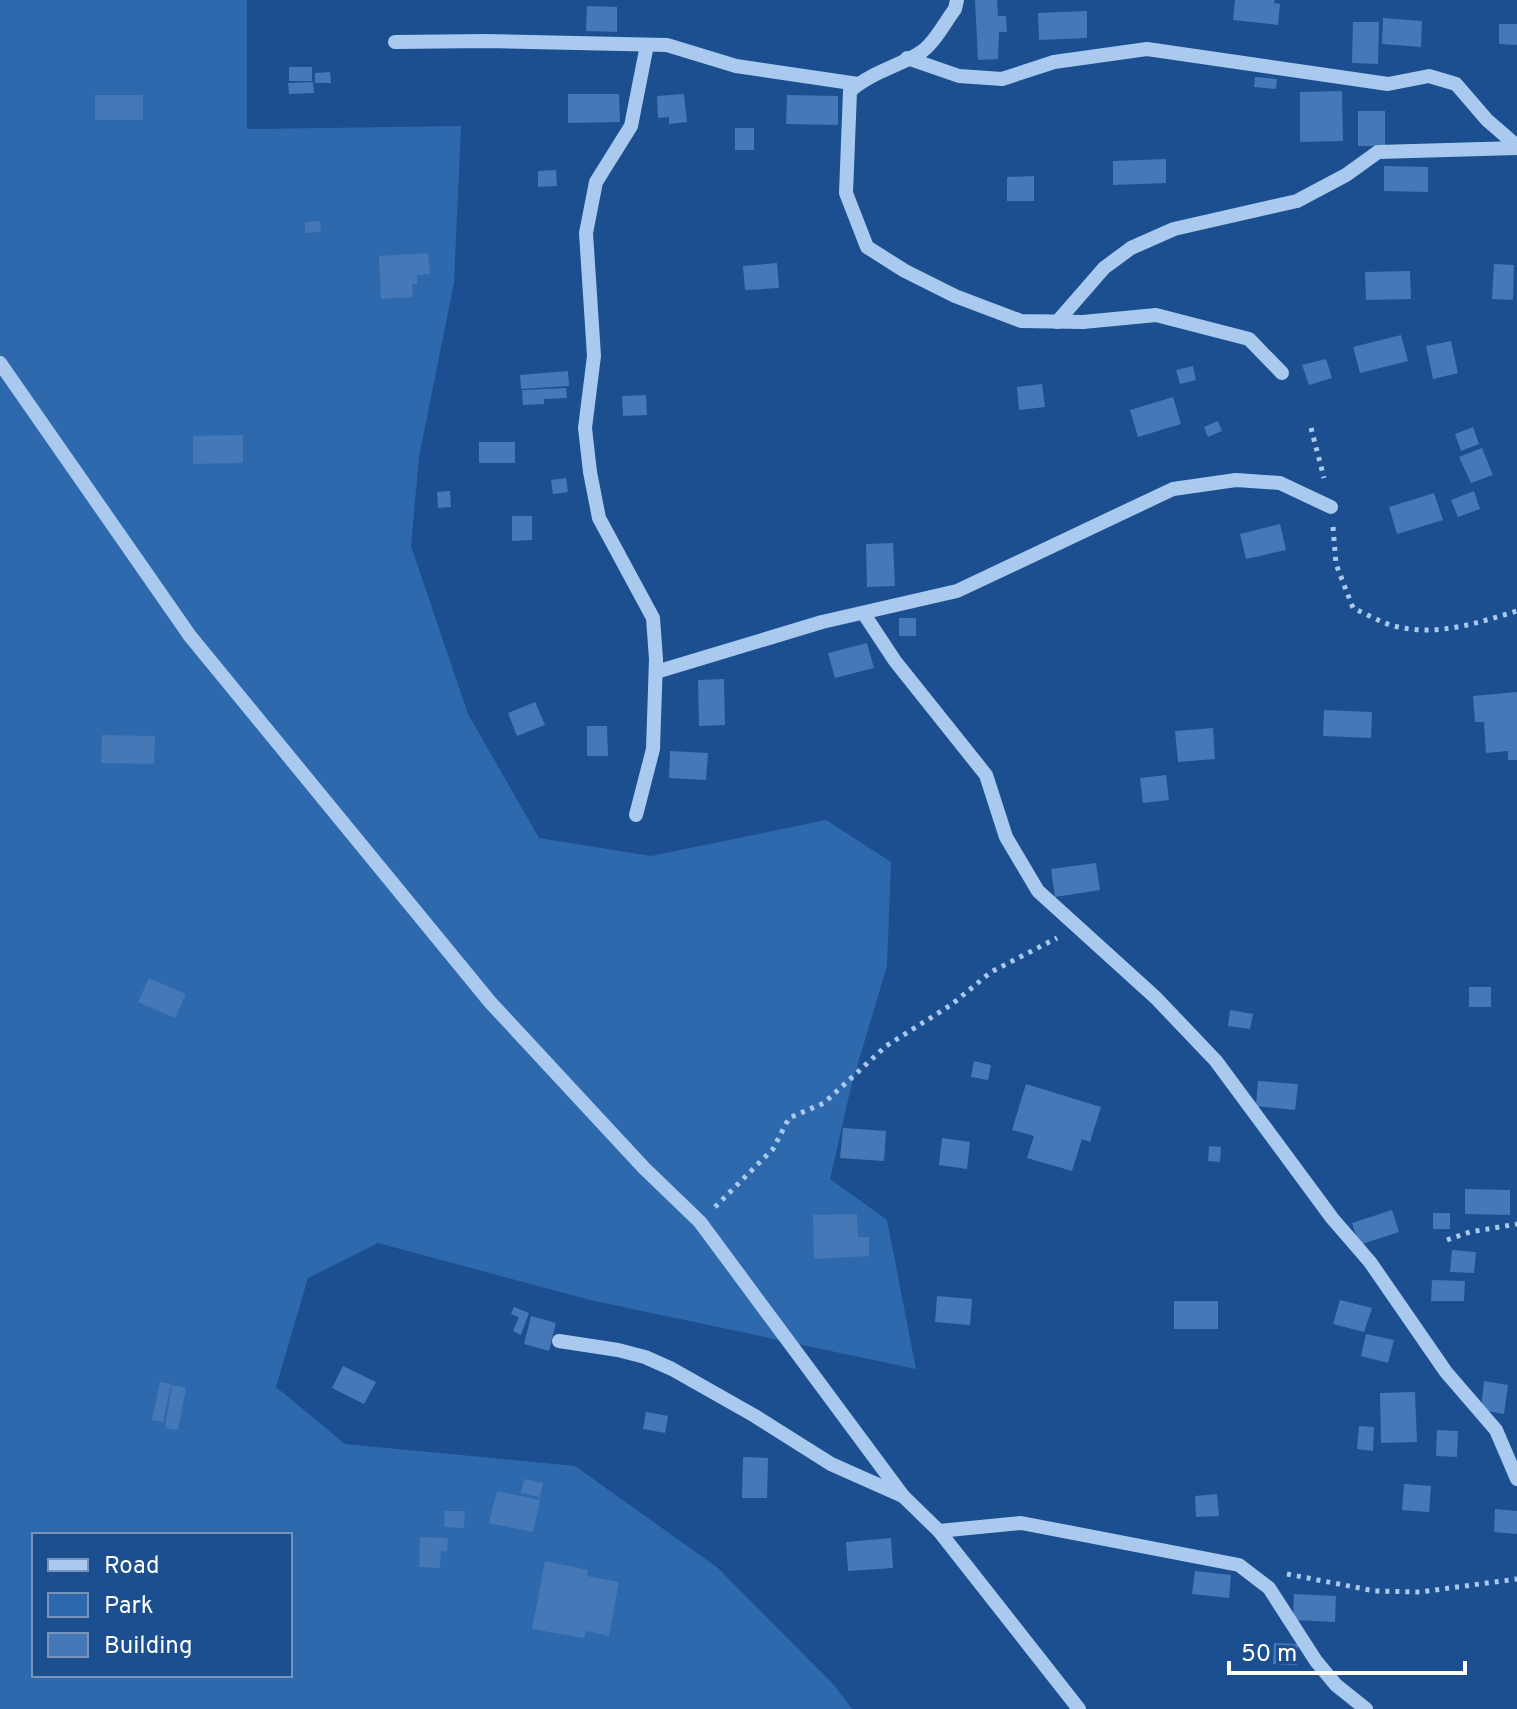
<svg xmlns="http://www.w3.org/2000/svg" width="1517" height="1709" viewBox="0 0 1517 1709" font-family="Overpass,sans-serif">
<rect width="100%" height="100%" fill="#1b4f8f"/>
<path fill="#2e69ad" fill-rule="evenodd" d="M0 0H247V129L461 126 454 283 419 457 411 546 468 714 539 838 651 856 826 820 891 862 887 966 851 1087 830 1179 887 1220 916 1369 590 1300 378 1243 308 1278 276 1387 345 1444 575 1466 718 1568 834 1685 852 1709H0ZM34 1535H290V1675H34Z"/>
<g fill="#4478b7">
<polygon points="975,0 997,0 998,16 1006,16 1007,32 999,32 998,59 978,60"/>
<polygon points="1235,0 1275,0 1274,3 1280,4 1278,25 1233,20"/>
<polygon points="587,6 617,7 617,32 586,31"/>
<polygon points="1087,11 1087,38 1039,40 1038,13"/>
<polygon points="1383,18 1422,21 1421,47 1382,44"/>
<polygon points="1353,22 1379,22 1378,64 1352,63"/>
<polygon points="1499,24 1517,24 1517,45 1499,44"/>
<rect x="289" y="67" width="23" height="14"/>
<polygon points="330,72 331,83 315,83 315,73"/>
<polygon points="1255,77 1277,79 1276,89 1254,87"/>
<polygon points="313,82 314,93 289,94 288,83"/>
<polygon points="1342,91 1343,141 1300,142 1300,92"/>
<polygon points="568,94 619,94 620,122 568,123"/>
<polygon points="684,94 687,122 669,124 669,117 658,118 657,96"/>
<rect x="95" y="95" width="48" height="25"/>
<polygon points="787,95 838,96 838,125 786,124"/>
<rect x="1358" y="111" width="27" height="35"/>
<rect x="735" y="128" width="19" height="22"/>
<polygon points="1166,159 1166,183 1113,185 1113,161"/>
<polygon points="1384,166 1428,167 1428,192 1384,191"/>
<polygon points="556,170 557,186 538,187 538,171"/>
<polygon points="1034,176 1034,201 1007,201 1007,177"/>
<polygon points="320,221 321,232 305,233 305,222"/>
<polygon points="428,253 430,274 417,275 417,284 412,284 413,297 381,299 379,256"/>
<polygon points="777,263 779,288 745,290 743,266"/>
<polygon points="1494,264 1514,265 1513,300 1492,299"/>
<polygon points="1410,271 1411,299 1366,300 1365,272"/>
<polygon points="1401,335 1408,361 1360,373 1353,347"/>
<polygon points="1451,341 1458,373 1433,379 1426,346"/>
<polygon points="1326,359 1332,378 1309,385 1302,365"/>
<polygon points="1193,366 1196,380 1180,384 1176,370"/>
<polygon points="568,371 569,386 521,389 520,375"/>
<polygon points="1042,384 1045,407 1019,410 1017,387"/>
<polygon points="566,388 567,398 544,399 544,404 523,405 522,390"/>
<polygon points="646,395 647,415 623,416 622,396"/>
<polygon points="1173,397 1181,424 1138,437 1130,410"/>
<polygon points="1218,421 1222,431 1208,437 1204,427"/>
<polygon points="1473,427 1479,444 1461,451 1455,434"/>
<polygon points="243,435 243,463 193,464 193,436"/>
<rect x="479" y="442" width="36" height="21"/>
<polygon points="1482,448 1493,475 1471,483 1459,457"/>
<polygon points="566,478 568,492 553,494 551,480"/>
<polygon points="450,491 451,507 438,508 437,492"/>
<polygon points="1474,491 1480,509 1458,517 1451,500"/>
<polygon points="1434,493 1443,520 1397,534 1389,507"/>
<polygon points="512,516 532,516 532,540 512,541"/>
<polygon points="1280,524 1286,550 1246,559 1240,534"/>
<polygon points="893,543 895,586 867,587 866,544"/>
<rect x="899" y="618" width="17" height="18"/>
<polygon points="867,643 874,668 835,678 828,653"/>
<polygon points="724,679 725,725 699,726 698,680"/>
<polygon points="1517,692 1517,760 1508,760 1508,751 1486,753 1484,722 1475,722 1473,696"/>
<polygon points="535,702 545,725 517,736 508,713"/>
<polygon points="1324,710 1372,712 1371,738 1323,736"/>
<polygon points="587,726 607,726 608,756 587,756"/>
<polygon points="1213,728 1215,759 1178,762 1175,731"/>
<polygon points="102,735 155,736 154,764 101,763"/>
<polygon points="670,751 708,753 706,780 669,778"/>
<polygon points="1166,775 1169,800 1143,803 1140,778"/>
<polygon points="1096,863 1100,890 1055,897 1051,869"/>
<polygon points="149,978 186,994 175,1018 138,1002"/>
<rect x="1469" y="987" width="22" height="20"/>
<polygon points="1230,1010 1253,1014 1250,1029 1228,1026"/>
<polygon points="974,1061 991,1065 988,1080 971,1077"/>
<polygon points="1258,1081 1298,1084 1295,1110 1256,1106"/>
<polygon points="1026,1084 1101,1107 1090,1142 1082,1139 1072,1171 1027,1158 1034,1136 1012,1130"/>
<polygon points="843,1128 886,1131 884,1161 840,1158"/>
<polygon points="942,1138 970,1142 967,1169 939,1165"/>
<polygon points="1209,1146 1221,1147 1220,1162 1208,1161"/>
<polygon points="1465,1189 1510,1190 1510,1215 1465,1214"/>
<polygon points="1392,1210 1399,1232 1359,1245 1352,1223"/>
<rect x="1433" y="1213" width="17" height="16"/>
<polygon points="857,1214 858,1237 869,1237 869,1256 814,1259 813,1215"/>
<polygon points="1452,1250 1476,1252 1474,1273 1450,1272"/>
<polygon points="1432,1280 1465,1281 1464,1301 1431,1301"/>
<polygon points="937,1296 972,1299 970,1325 935,1322"/>
<polygon points="1340,1300 1372,1308 1364,1332 1333,1324"/>
<rect x="1174" y="1301" width="44" height="28"/>
<polygon points="514,1307 529,1313 521,1335 513,1331 519,1317 511,1314"/>
<polygon points="531,1316 556,1323 549,1351 524,1344"/>
<polygon points="1366,1334 1394,1340 1388,1363 1361,1356"/>
<polygon points="343,1366 376,1382 364,1404 332,1388"/>
<polygon points="1484,1381 1508,1385 1504,1414 1481,1410"/>
<polygon points="160,1382 171,1384 163,1422 152,1420"/>
<polygon points="172,1385 186,1388 178,1430 165,1428"/>
<polygon points="1415,1392 1417,1442 1381,1443 1380,1393"/>
<polygon points="646,1412 668,1416 665,1433 643,1429"/>
<polygon points="1359,1426 1374,1427 1373,1451 1357,1449"/>
<polygon points="1437,1430 1458,1431 1457,1457 1436,1456"/>
<polygon points="743,1457 768,1458 767,1498 742,1498"/>
<polygon points="524,1479 543,1483 540,1497 521,1493"/>
<polygon points="1404,1484 1431,1486 1429,1512 1402,1510"/>
<polygon points="497,1491 540,1500 533,1532 489,1523"/>
<polygon points="1217,1494 1219,1516 1196,1517 1195,1496"/>
<polygon points="1495,1509 1517,1511 1517,1534 1494,1532"/>
<polygon points="445,1511 465,1511 464,1528 444,1527"/>
<polygon points="420,1537 448,1538 447,1552 441,1551 440,1568 419,1567"/>
<polygon points="891,1538 893,1568 848,1571 846,1542"/>
<polygon points="545,1561 588,1570 587,1576 619,1582 609,1636 586,1631 584,1638 532,1629"/>
<polygon points="1195,1571 1231,1575 1229,1598 1192,1594"/>
<polygon points="1294,1594 1336,1596 1335,1622 1293,1620"/>
<polygon points="1274,1643 1298,1644 1297,1665 1273,1664"/>
</g>
<g fill="none" stroke-linecap="round" stroke-linejoin="round">
<g stroke="#a9c9ee" stroke-width="5" stroke-dasharray="4 6" stroke-linecap="butt">
<polyline points="1311,428 1324,478"/>
<path d="M1333 527 1336 564 1353 608C1366 614 1380 622 1394 626 1436 637 1477 623 1517 611"/>
<polyline points="715,1207 773,1149 789,1118 824,1103 886,1046 951,1005 991,972 1057,938"/>
<polyline points="1447,1240 1470,1232 1517,1224"/>
<polyline points="1287,1574 1375,1591 1420,1592 1517,1579"/>
</g>
<g stroke="#a9c9ee" stroke-width="14">
<path d="M957 0 955 9C945 22 933 46 918 54 896 67 870 73 850 91L846 193 867 247 905 271 955 296 1021 321 1083 322 1156 315 1249 339 1282 373"/>
<polyline points="395,42 485,41 667,45 736,66 858,84"/>
<polyline points="907,58 959,76 1002,79 1054,62 1147,49 1388,84 1429,76 1456,84 1487,120 1517,146"/>
<polyline points="1057,322 1104,268 1131,248 1174,229 1297,201 1346,175 1378,152 1517,148"/>
<polyline points="0,363 190,636 490,1002 644,1168 700,1222 903,1496 939,1531 1079,1709"/>
<polyline points="864,614 895,661 986,775 1006,837 1038,891 1156,998 1216,1061 1332,1218 1370,1262 1446,1372 1496,1430 1517,1479"/>
<polyline points="656,672 822,622 957,591 1173,489 1236,480 1280,483 1331,507"/>
<polyline points="636,815 653,749 656,659 653,618 599,518 590,472 585,428 594,356 586,233 596,182 631,126 647,45"/>
<polyline points="559,1341 618,1350 645,1357 672,1369 755,1416 831,1464 903,1496"/>
<polyline points="939,1531 1021,1523 1239,1565 1269,1588 1316,1661 1336,1685 1366,1709"/>
</g>
</g>
<rect x="32" y="1533" width="260" height="144" fill="#1b4f8f" stroke="#7695bc" stroke-width="2"/>
<rect x="48" y="1559" width="40" height="12" fill="#a9c9ee" stroke="#7695bc" stroke-width="2"/>
<text x="104" y="1573" font-size="24" fill="#ffffff">Road</text>
<rect x="48" y="1593" width="40" height="24" fill="#2e69ad" stroke="#7695bc" stroke-width="2"/>
<text x="104" y="1613" font-size="24" fill="#ffffff">Park</text>
<rect x="48" y="1633" width="40" height="24" fill="#4478b7" stroke="#7695bc" stroke-width="2"/>
<text x="104" y="1653" font-size="24" fill="#ffffff">Building</text>
<path d="M1229 1661v12h236v-12" fill="none" stroke="#ffffff" stroke-width="4"/>
<text x="1241" y="1661" font-size="24" fill="#ffffff" stroke="#1b4f8f" stroke-width="6" paint-order="stroke">50 m</text>
</svg>
